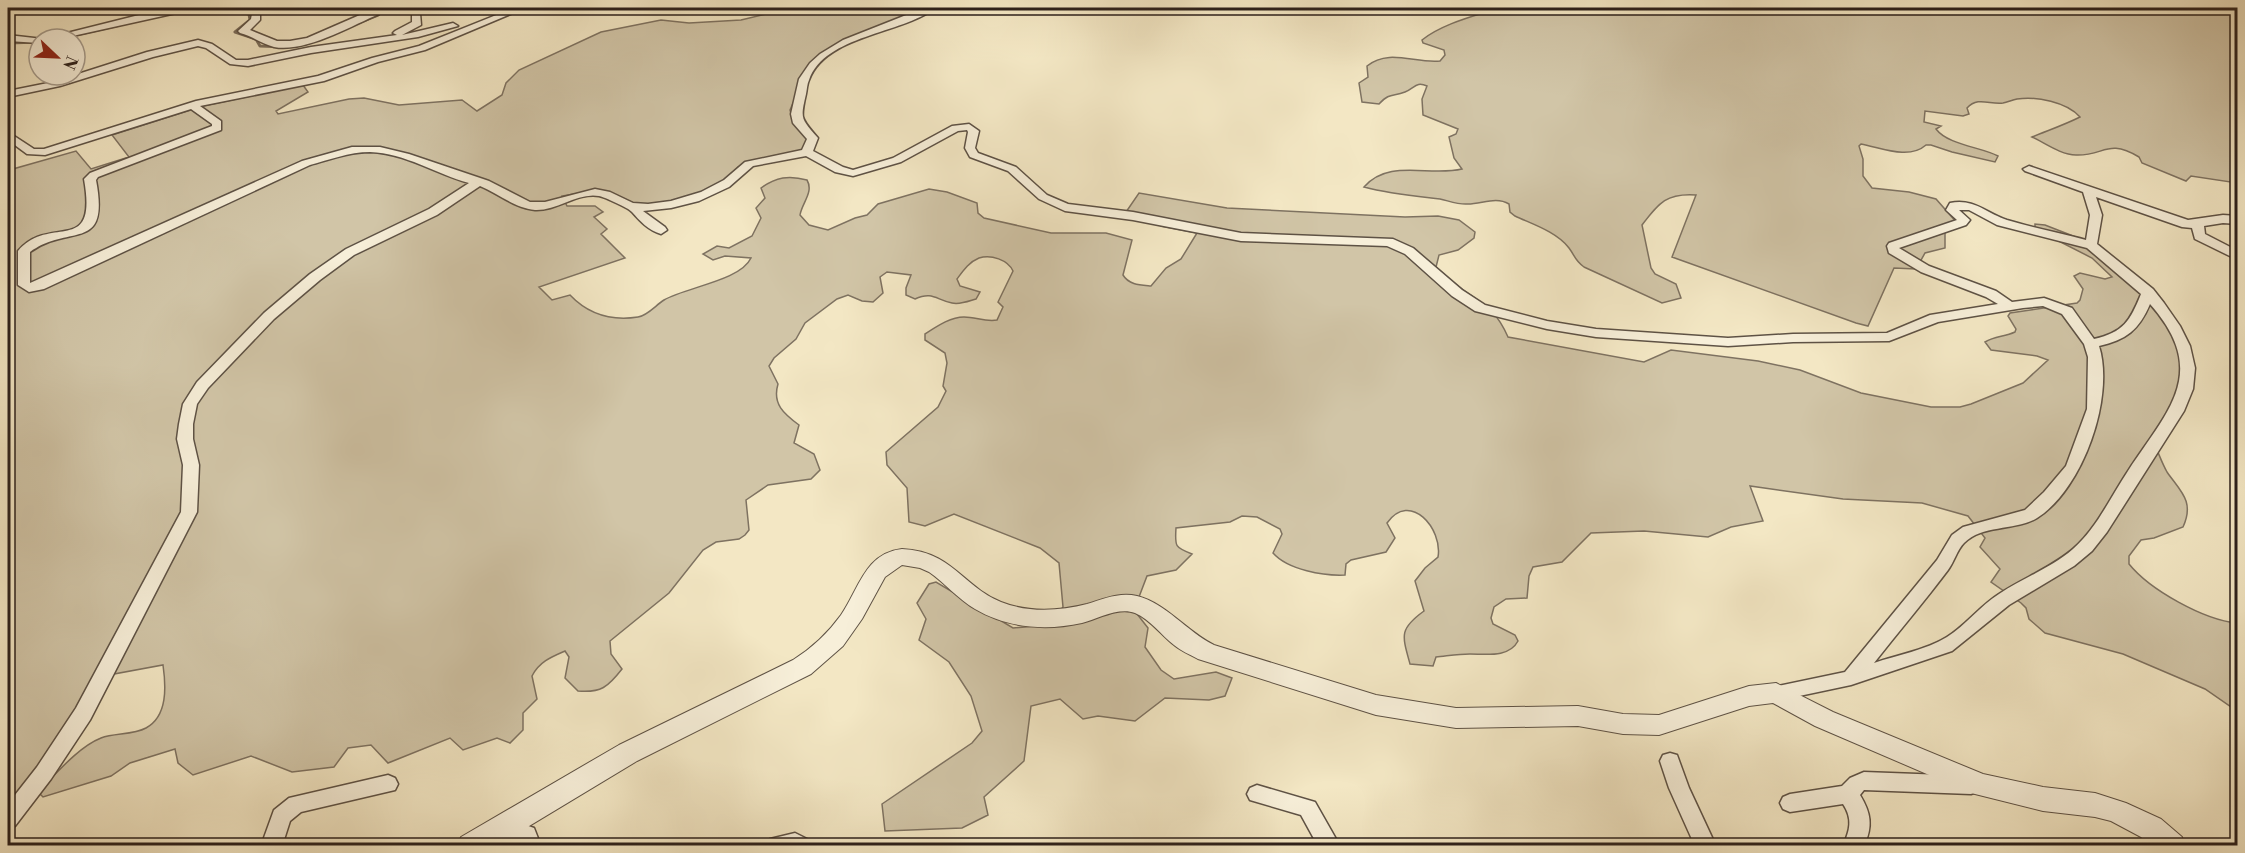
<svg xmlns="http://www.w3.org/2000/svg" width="2245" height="853" viewBox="0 0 2245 853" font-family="'Libre Bodoni',serif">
<rect width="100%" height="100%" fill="#f3e7c4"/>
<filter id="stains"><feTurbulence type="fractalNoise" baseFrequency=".00333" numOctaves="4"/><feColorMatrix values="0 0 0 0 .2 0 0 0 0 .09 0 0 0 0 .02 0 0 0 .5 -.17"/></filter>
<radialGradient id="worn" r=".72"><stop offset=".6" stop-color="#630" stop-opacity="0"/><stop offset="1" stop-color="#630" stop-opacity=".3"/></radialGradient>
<g fill="#d1c5a7" stroke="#7e7261" stroke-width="1.5">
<path d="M782 8H927L892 23 845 39 822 53 797 94 790 110 794 123 808 138 803 151 747 163 738 167 727 179 701 193 666 202 638 205 616 195 597 190 562 196 567 206H595L603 212 594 217 607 229 601 234 625 258 539 287 552 300 570 295C588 314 612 321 638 317 647 316 656 305 664 300 686 287 740 281 751 258L725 256 713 260 703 254 717 246 729 248 752 236 761 218 756 208 765 198 761 188C776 177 789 175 807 180 814 192 802 203 800 215L809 225 828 230 855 218 867 215 878 204 929 189 947 192 977 203 978 213 984 218 1051 233H1106L1132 240 1123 275C1129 285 1140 285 1151 286L1166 268 1181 259 1197 233 1161 226 1144 215 1126 212 1139 193 1227 208 1405 217 1438 216 1459 220 1475 232 1474 238 1458 250 1439 255 1436 267C1443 273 1450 281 1458 286 1482 304 1495 307 1508 337L1644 362 1671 350 1758 361 1800 370 1861 393 1931 407H1960L1971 404 2023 383 2048 360 2037 356 1991 350 1985 342C1995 336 2004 337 2015 332L2016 329 2008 316 2010 313 2077 303 2080 300 2083 289 2074 276 2080 273 2105 279 2112 277 2092 258 2035 229V224L2045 225 2096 245 2179 330 2187 394 2172 430 2157 450C2160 457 2163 465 2167 472 2180 491 2195 501 2183 527L2154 538 2141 540 2129 556V564C2150 590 2204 620 2237 623V711L2205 689 2123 654 2045 633 2029 619 2026 608 2021 603 1991 582 2000 569 1980 547 1985 538 1968 516 1922 503 1843 499 1750 486 1763 521 1731 527 1708 537 1644 531 1591 533 1562 562 1533 567 1529 576 1527 598 1506 599 1494 607 1491 618 1493 624 1515 635 1518 641C1509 658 1486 654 1470 654 1458 654 1447 656 1436 657L1433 666 1410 664C1402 635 1399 629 1424 611L1415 581 1425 568 1438 557C1443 529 1410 490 1387 523L1395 538 1386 552 1351 560 1346 564 1345 575C1324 576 1288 570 1273 553L1282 534 1280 529 1257 517 1242 516 1230 522 1176 528C1175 546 1174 547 1192 554L1176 570 1147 576 1134 610 1148 628 1145 647 1161 670 1174 679 1216 672 1232 678 1225 696 1209 700 1165 698 1135 721 1098 716 1083 719 1060 699 1031 706 1024 761 984 797 988 815 962 828 885 831 882 804 972 743 982 731 971 696 949 662 919 640 926 619 917 603 929 584 936 582 1013 628 1050 625 1063 607 1059 563 1040 548 954 514 925 526 909 522 907 488 887 465 886 452 938 407 946 391 943 386 947 363 945 353 925 340V334C936 327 950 317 964 317 976 317 985 322 997 320L1003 307 998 302 1013 271C1008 260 991 254 979 258 969 262 963 271 957 279L960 286 980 292 976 299C969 301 960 305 952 303 936 300 933 291 915 299L906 295V288L911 275 887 272 880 277 883 293 873 302 862 301 848 295 837 299 805 323 796 339 774 358 769 366 778 384C772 404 784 414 799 425L794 443 814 454 820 470 811 479 768 485 746 500 749 530 745 535 739 539 716 542 703 550 669 593 610 641 611 654 622 669C608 687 601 693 578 691L565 678 569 657 565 651C551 657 539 662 532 676L537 699 523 713V730L510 743 497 738 463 750 450 738 388 763 371 745 348 748 334 767 292 772 251 756 193 775 178 763 175 749 130 763 111 776 43 797 38 792C55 775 78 747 101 738 115 733 133 735 146 728 168 716 166 686 163 665L98 677 24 790 8 809V176L13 169 76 151 91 169 129 157 112 135 203 106 303 85 308 92 276 111 278 114 349 99 364 98 399 105 462 100 477 111 502 95 506 83 519 70 601 32 661 20 689 23 741 20 774 12Z"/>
<path d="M1515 8H2237V183L2191 176 2186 181 2142 163 2139 157C2107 138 2105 156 2076 155 2061 155 2045 143 2032 137 2049 130 2064 125 2080 117 2067 102 2036 96 2017 99 2012 100 2008 102 2003 103 1990 105 1978 96 1967 108L1969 114 1963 116 1925 111 1924 122 1941 126 1936 129C1948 145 1981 147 1998 156L1995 162 1952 152 1931 145H1926C1909 160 1882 148 1861 144L1859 146 1863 159V176L1872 188 1909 192 1936 199 1958 224V226L1945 232V248L1925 253 1916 269 1894 268 1868 326 1856 323 1672 257 1696 195C1666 193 1659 203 1642 225L1651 268 1655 274 1676 284 1681 298 1662 303 1584 267C1575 261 1575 256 1569 248 1557 232 1532 224 1515 216L1510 212 1509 204C1496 196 1482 204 1468 204 1459 205 1449 201 1440 199 1414 196 1390 194 1364 187 1389 158 1429 177 1462 169L1454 158 1449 137 1456 134 1458 129 1423 115 1422 99 1427 86C1416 81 1415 88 1405 92 1393 97 1390 92 1379 104L1362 102 1359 83 1368 77 1367 66C1389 48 1416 64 1440 61L1445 55 1444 50 1423 43 1422 40C1438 27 1463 19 1483 13 1495 10 1502 13 1515 8Z"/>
</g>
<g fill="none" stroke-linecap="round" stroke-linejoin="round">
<g stroke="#7b6f5e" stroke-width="3">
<polyline points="180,11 223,9 249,14 250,20 235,32 256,39 260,46 288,47"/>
<polyline points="358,23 378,15 387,8"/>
<polyline points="58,39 120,25"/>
<polyline points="8,43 39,42"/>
</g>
<g stroke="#5e5245" stroke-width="3">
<g id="minor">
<polygon points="167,8 199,8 59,39 39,39 39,43 8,41 8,35 43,39"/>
<path d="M229 8H254L260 11V20L250 30 277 41H290L307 38 376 8H385L379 14C351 26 305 53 274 47 262 44 252 36 240 33L238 31 251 19 252 14Z"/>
<polygon points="419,8 430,8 420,13 421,25 402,35 453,23 458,26 418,37 311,53 248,66 230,64 206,48 198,46 153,57 60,86 8,97 8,91 53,82 147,52 198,40 212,44 236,60 248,60 311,47 397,35 393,33 395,31 412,22 412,12"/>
<path d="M514 8H525L425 50 378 62 324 81 200 106 221 121V130L98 177 96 180C110 254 69 223 30 252V283L302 161 352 147H380L409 154 489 181 530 202H545L595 189 610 192 633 203 648 204 671 201 701 192 724 180 745 162 802 150 807 139 793 123 791 114 799 79 810 63 820 54 843 40 924 8H935C902 34 825 35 809 80 807 84 807 89 806 94 800 120 801 118 818 138L813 151 843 167 853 170 893 158 952 126 969 124 979 131 975 148 978 153 1016 167 1047 195 1068 204 1133 212 1241 233 1393 239 1413 248 1462 290 1485 305 1547 321 1596 329 1728 338 1793 334 1887 333 1930 315 1998 304 1986 297 1921 272 1889 253 1887 246 1889 243 1957 220 1946 210 1950 203C1974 198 1986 213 2007 220 2033 228 2060 233 2086 240L2090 215 2083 192 2025 171 2023 169 2029 166 2188 220 2223 215 2238 216V224L2223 223 2204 226 2205 234 2238 251V260L2195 239 2192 228 2182 227 2096 197 2102 215 2097 244 2153 289 2164 303 2180 326 2190 346 2195 368 2193 389 2184 411 2107 532 2092 551 2074 566 2009 605 1952 651 1851 685 1776 701 1769 698 1767 693 1769 688 1845 672 1937 560 1952 535 1963 527 2025 510 2044 492 2066 466 2087 409 2088 357 2084 344 2062 314 2043 306 2023 308 1938 322 1889 341 1793 342 1728 346 1596 337 1547 329 1475 311 1452 296 1405 254 1387 246 1241 241 1133 220 1065 211 1039 199 1008 171 970 157 965 148 968 132 967 130 958 131 901 162 853 176 835 172 806 156 753 166 729 187 699 201 671 208 643 211 665 227 667 230 661 234C648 230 640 221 632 212 629 208 604 197 599 196 578 192 557 211 535 210 514 208 498 193 480 186L437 215 354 255 320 280 274 319 208 388 197 404 193 424V439L199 465 197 512 90 720 51 779 15 826 8 828V804L37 767 76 708 181 512 183 465 177 439 179 424 183 404 197 382 264 313 310 274 346 249 429 209 469 183C436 174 405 153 370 152 349 152 329 160 310 165L44 289 29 292 18 285V251C50 213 98 258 84 179L90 173 212 126V124L191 109 45 155 27 154 8 140V132L34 149H44L196 101 318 76 372 58 419 46ZM1959 210H1969L1997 225 2087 248 2141 294C2130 321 2124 332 2094 339L2072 308 2044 298 2012 302 1996 291 1929 266 1899 248 1966 225 1970 220ZM2150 304C2211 373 2167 411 2128 471 2110 498 2097 528 2073 549 2051 568 2023 578 1999 594 1980 606 1966 625 1947 637 1926 650 1897 655 1874 663 1898 632 1924 602 1948 570 1954 562 1957 550 1964 543 1983 524 2016 531 2037 518 2083 489 2115 397 2099 346 2126 340 2139 330 2150 304Z"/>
<polygon points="1670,753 1677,755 1689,788 1716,846 1695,846 1669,788 1660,761 1663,755"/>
<path d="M1864 772 1971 776 1978 779 1981 785 1978 791 1971 794 1864 790 1860 795C1871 813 1873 826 1864 846H1843C1850 830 1853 819 1843 804L1790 812 1783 809 1780 803 1783 797 1790 794 1842 786 1850 778Z"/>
<polygon points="388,775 395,778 398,784 395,790 301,812 290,821 282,846 261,846 274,810 289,798"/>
<polygon points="1257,785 1315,802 1340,846 1318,846 1301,815 1250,800 1247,794 1250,788"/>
<polygon points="520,823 534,828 541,846 520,846 519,842 506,846 492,845 489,838 492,831"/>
<polygon points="795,833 807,839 810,846 767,846 770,839"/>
</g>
</g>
<g stroke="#5e5245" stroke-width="2">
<path id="tertiary" d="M902 549C952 551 962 586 1001 602 1029 613 1059 611 1087 604 1104 599 1119 592 1137 596 1166 603 1186 631 1214 645L1376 695 1456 708 1578 706 1623 714 1659 715 1749 686 1776 683 1833 712 1983 774 2043 787 2095 793 2126 803 2161 819 2182 837 2185 846H2152L2141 837 2111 821 2095 817 2043 811 1971 793 1815 726 1773 703 1749 706 1659 735 1623 734 1578 726 1456 728 1376 715 1198 659C1189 654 1181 651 1174 645 1161 635 1150 619 1135 613 1118 607 1098 619 1082 623 1046 631 1007 628 975 609 958 599 945 583 929 572L920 568 902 565 885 577 862 619 843 646 811 674 637 761 496 846H458L461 837 619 745 793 660C812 648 828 633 841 615 859 589 865 553 902 549Z"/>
</g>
<use href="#minor" fill="#f7efd9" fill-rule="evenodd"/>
<use href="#tertiary" fill="#f7efd9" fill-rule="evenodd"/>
</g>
<rect width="2245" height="853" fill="none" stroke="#f3e7c4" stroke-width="30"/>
<rect x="9" y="9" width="2227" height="835" fill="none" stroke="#2c201b" stroke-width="3"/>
<rect x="15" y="15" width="2215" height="823" fill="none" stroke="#2c201b" stroke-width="1.5"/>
<g transform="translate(57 57) rotate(113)"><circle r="28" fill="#f7efd9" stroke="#a69c8d" stroke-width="1.5"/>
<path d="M0-4.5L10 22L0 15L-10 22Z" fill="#8f2418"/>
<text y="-9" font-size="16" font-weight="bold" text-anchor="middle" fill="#2c201b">N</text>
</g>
<rect width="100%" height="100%" filter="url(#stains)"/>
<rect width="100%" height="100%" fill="url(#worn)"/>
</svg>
